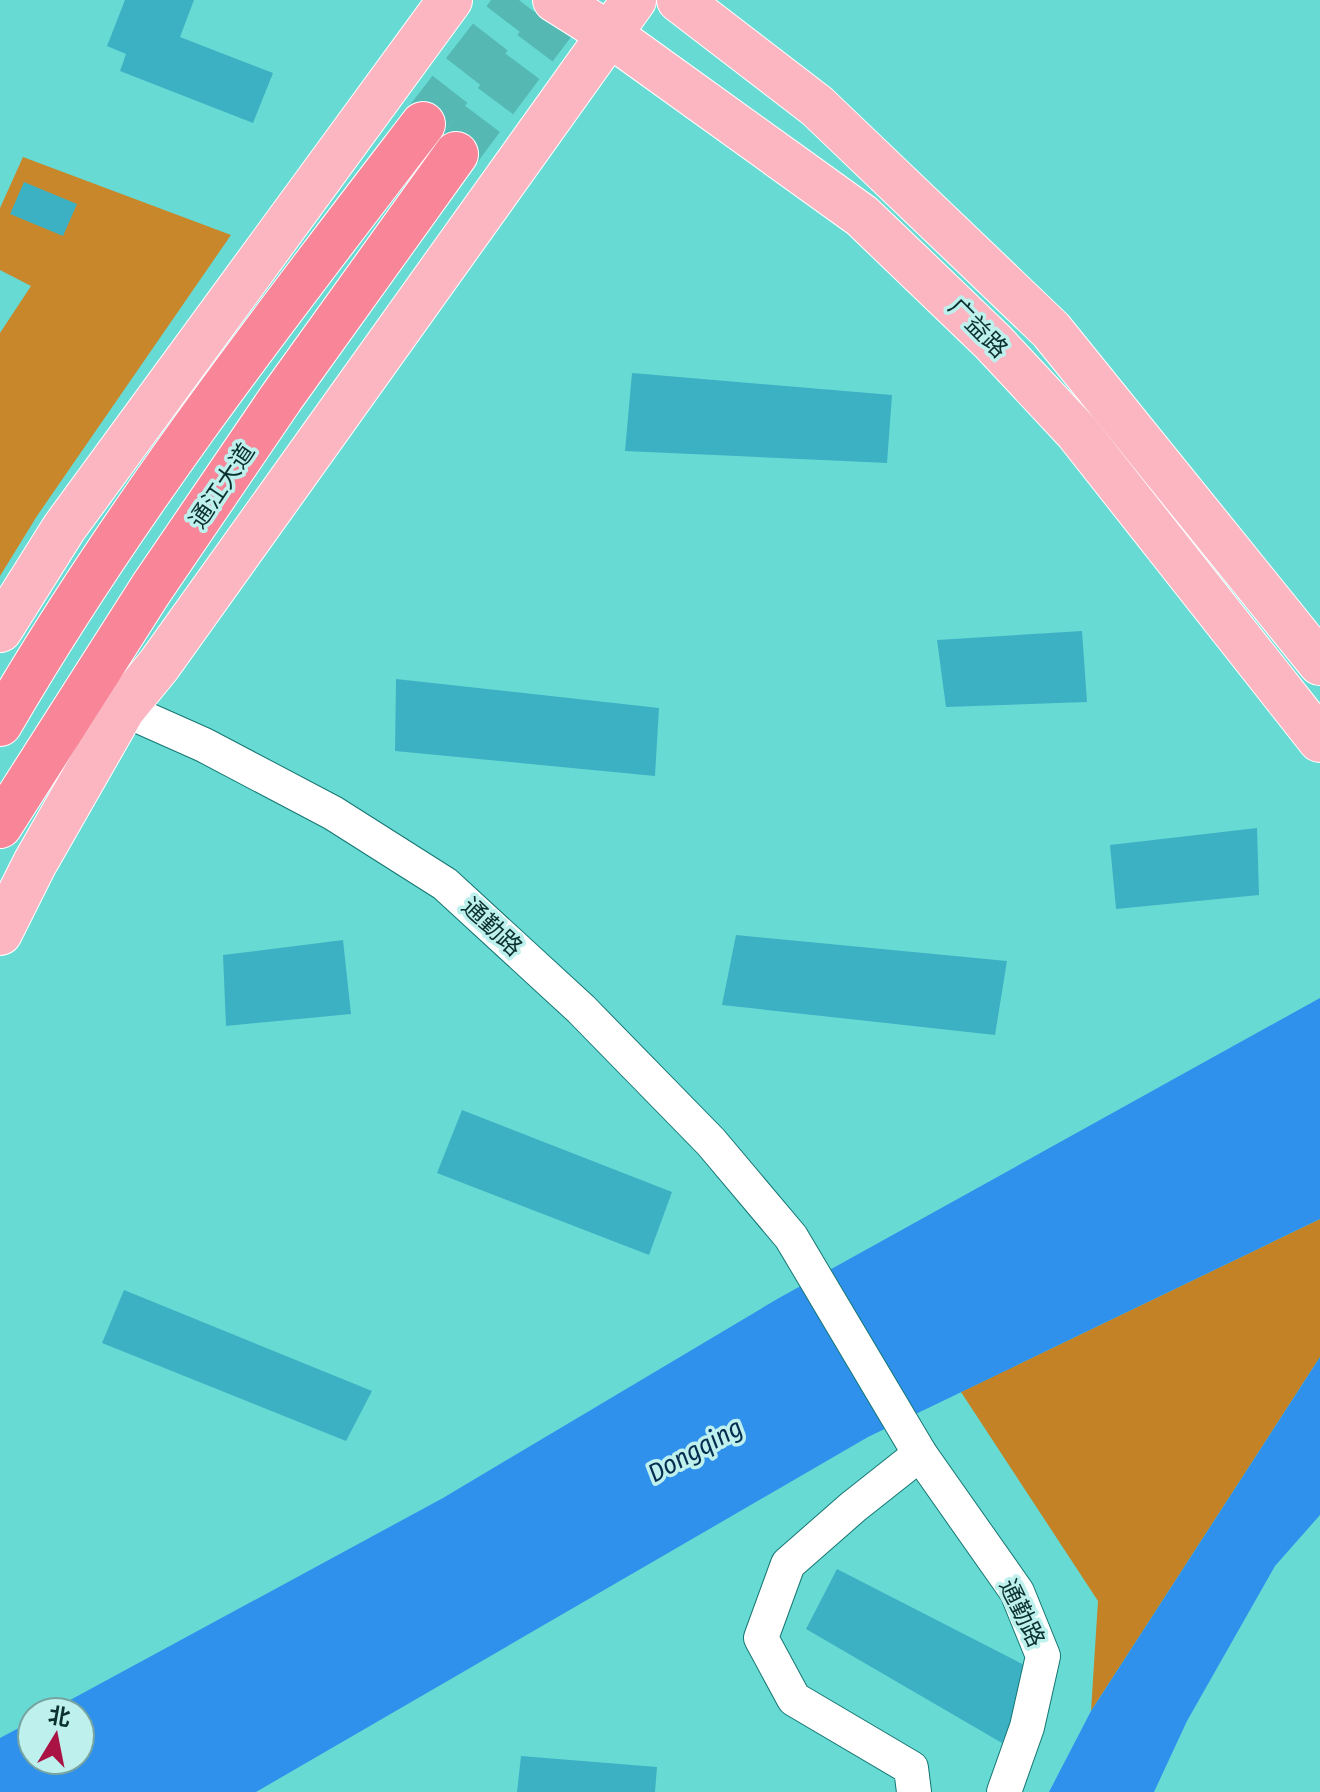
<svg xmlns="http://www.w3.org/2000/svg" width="1320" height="1792" viewBox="0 0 1320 1792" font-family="'Fira Sans Condensed','Noto Sans SC',sans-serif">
<rect width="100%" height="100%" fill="#68dad4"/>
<polygon fill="#c9872b" points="23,157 231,235 37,516 0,576 0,333 31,286 0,270 0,208"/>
<polygon fill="#c38225" points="1320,1219 1320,1357 1091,1711 1098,1601 961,1392"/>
<g fill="#2f91ec">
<polygon points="1320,998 1320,1219 868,1437 256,1792 0,1792 0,1738 32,1721 32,1760 80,1760 80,1712 48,1712 443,1498 779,1298"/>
<polygon points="1320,1357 1320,1515 1275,1566 1187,1721 1154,1792 1049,1792 1091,1711"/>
</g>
<g fill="#3db1c4">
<polygon points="125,0 194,0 180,37 273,73 253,123 120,71 126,54 107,46"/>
<polygon points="24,182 77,204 63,236 10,214"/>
<polygon points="632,373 892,395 887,463 625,451"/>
<polygon points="1082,631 1087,702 946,707 937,640"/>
<polygon points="396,679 659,708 655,776 395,751"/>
<polygon points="1257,828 1259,895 1116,909 1110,845"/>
<polygon points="736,935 1007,961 995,1035 722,1005"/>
<polygon points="343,940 351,1014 226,1026 223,955"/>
<polygon points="462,1110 672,1192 649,1255 437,1173"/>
<polygon points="124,1290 372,1391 346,1441 102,1343"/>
<polygon points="837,1569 1036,1671 1002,1743 806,1629"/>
<polygon points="521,1756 657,1767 655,1792 517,1792"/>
</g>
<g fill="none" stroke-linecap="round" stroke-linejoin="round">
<g stroke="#55b8b3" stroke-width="44" stroke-dasharray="44 22" stroke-linecap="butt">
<polyline points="423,124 519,0"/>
<polyline points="456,154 571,0"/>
</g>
<g stroke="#157672" stroke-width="36">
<g id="minor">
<polyline points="123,709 204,745 333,813 445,884 581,1009 711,1142 791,1237 920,1454 1017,1592 1043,1656 1027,1727 1004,1792"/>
<polyline points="914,1792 911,1768 794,1699 761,1638 788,1564 853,1507 920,1454"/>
</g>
</g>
<g stroke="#fff" stroke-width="46">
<g id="major">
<polyline points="555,0 609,34 862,216 993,342 1077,432 1320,740"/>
<polyline points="679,0 817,106 1051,330 1320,663"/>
<polyline points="0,630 64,528 450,0"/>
<polyline points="0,933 35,863 123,709 159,665 634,0"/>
</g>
</g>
<g stroke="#fff" stroke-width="46">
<g id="highway">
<path d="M0 724C123 512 274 318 423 124"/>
<polyline points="0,826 151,589 281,398 456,154"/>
</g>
</g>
<use href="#minor" stroke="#fff" stroke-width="34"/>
<use href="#major" stroke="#fbb6c1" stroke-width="44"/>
<use href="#highway" stroke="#f88698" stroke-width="44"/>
</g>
<g text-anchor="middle" stroke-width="7" stroke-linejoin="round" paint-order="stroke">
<g font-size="24" fill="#0b312f" stroke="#bef0ed">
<text transform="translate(978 328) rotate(45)" y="8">广益路</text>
<text transform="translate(222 486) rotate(-56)" y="8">通江大道</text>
<text transform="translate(492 927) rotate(43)" y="8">通勤路</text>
<text transform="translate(1022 1613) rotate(64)" y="8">通勤路</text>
</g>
<g font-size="26" font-style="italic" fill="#062d50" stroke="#bef0ed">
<text transform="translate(695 1450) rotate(-29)" y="9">Dongqing</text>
</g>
</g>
<g transform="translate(56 1736) rotate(10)"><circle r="38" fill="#bef0ed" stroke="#76a4a1" stroke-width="2"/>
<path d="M0-6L14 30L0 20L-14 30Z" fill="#aa1444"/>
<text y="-12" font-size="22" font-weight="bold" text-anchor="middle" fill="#0b312f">北</text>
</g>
</svg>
